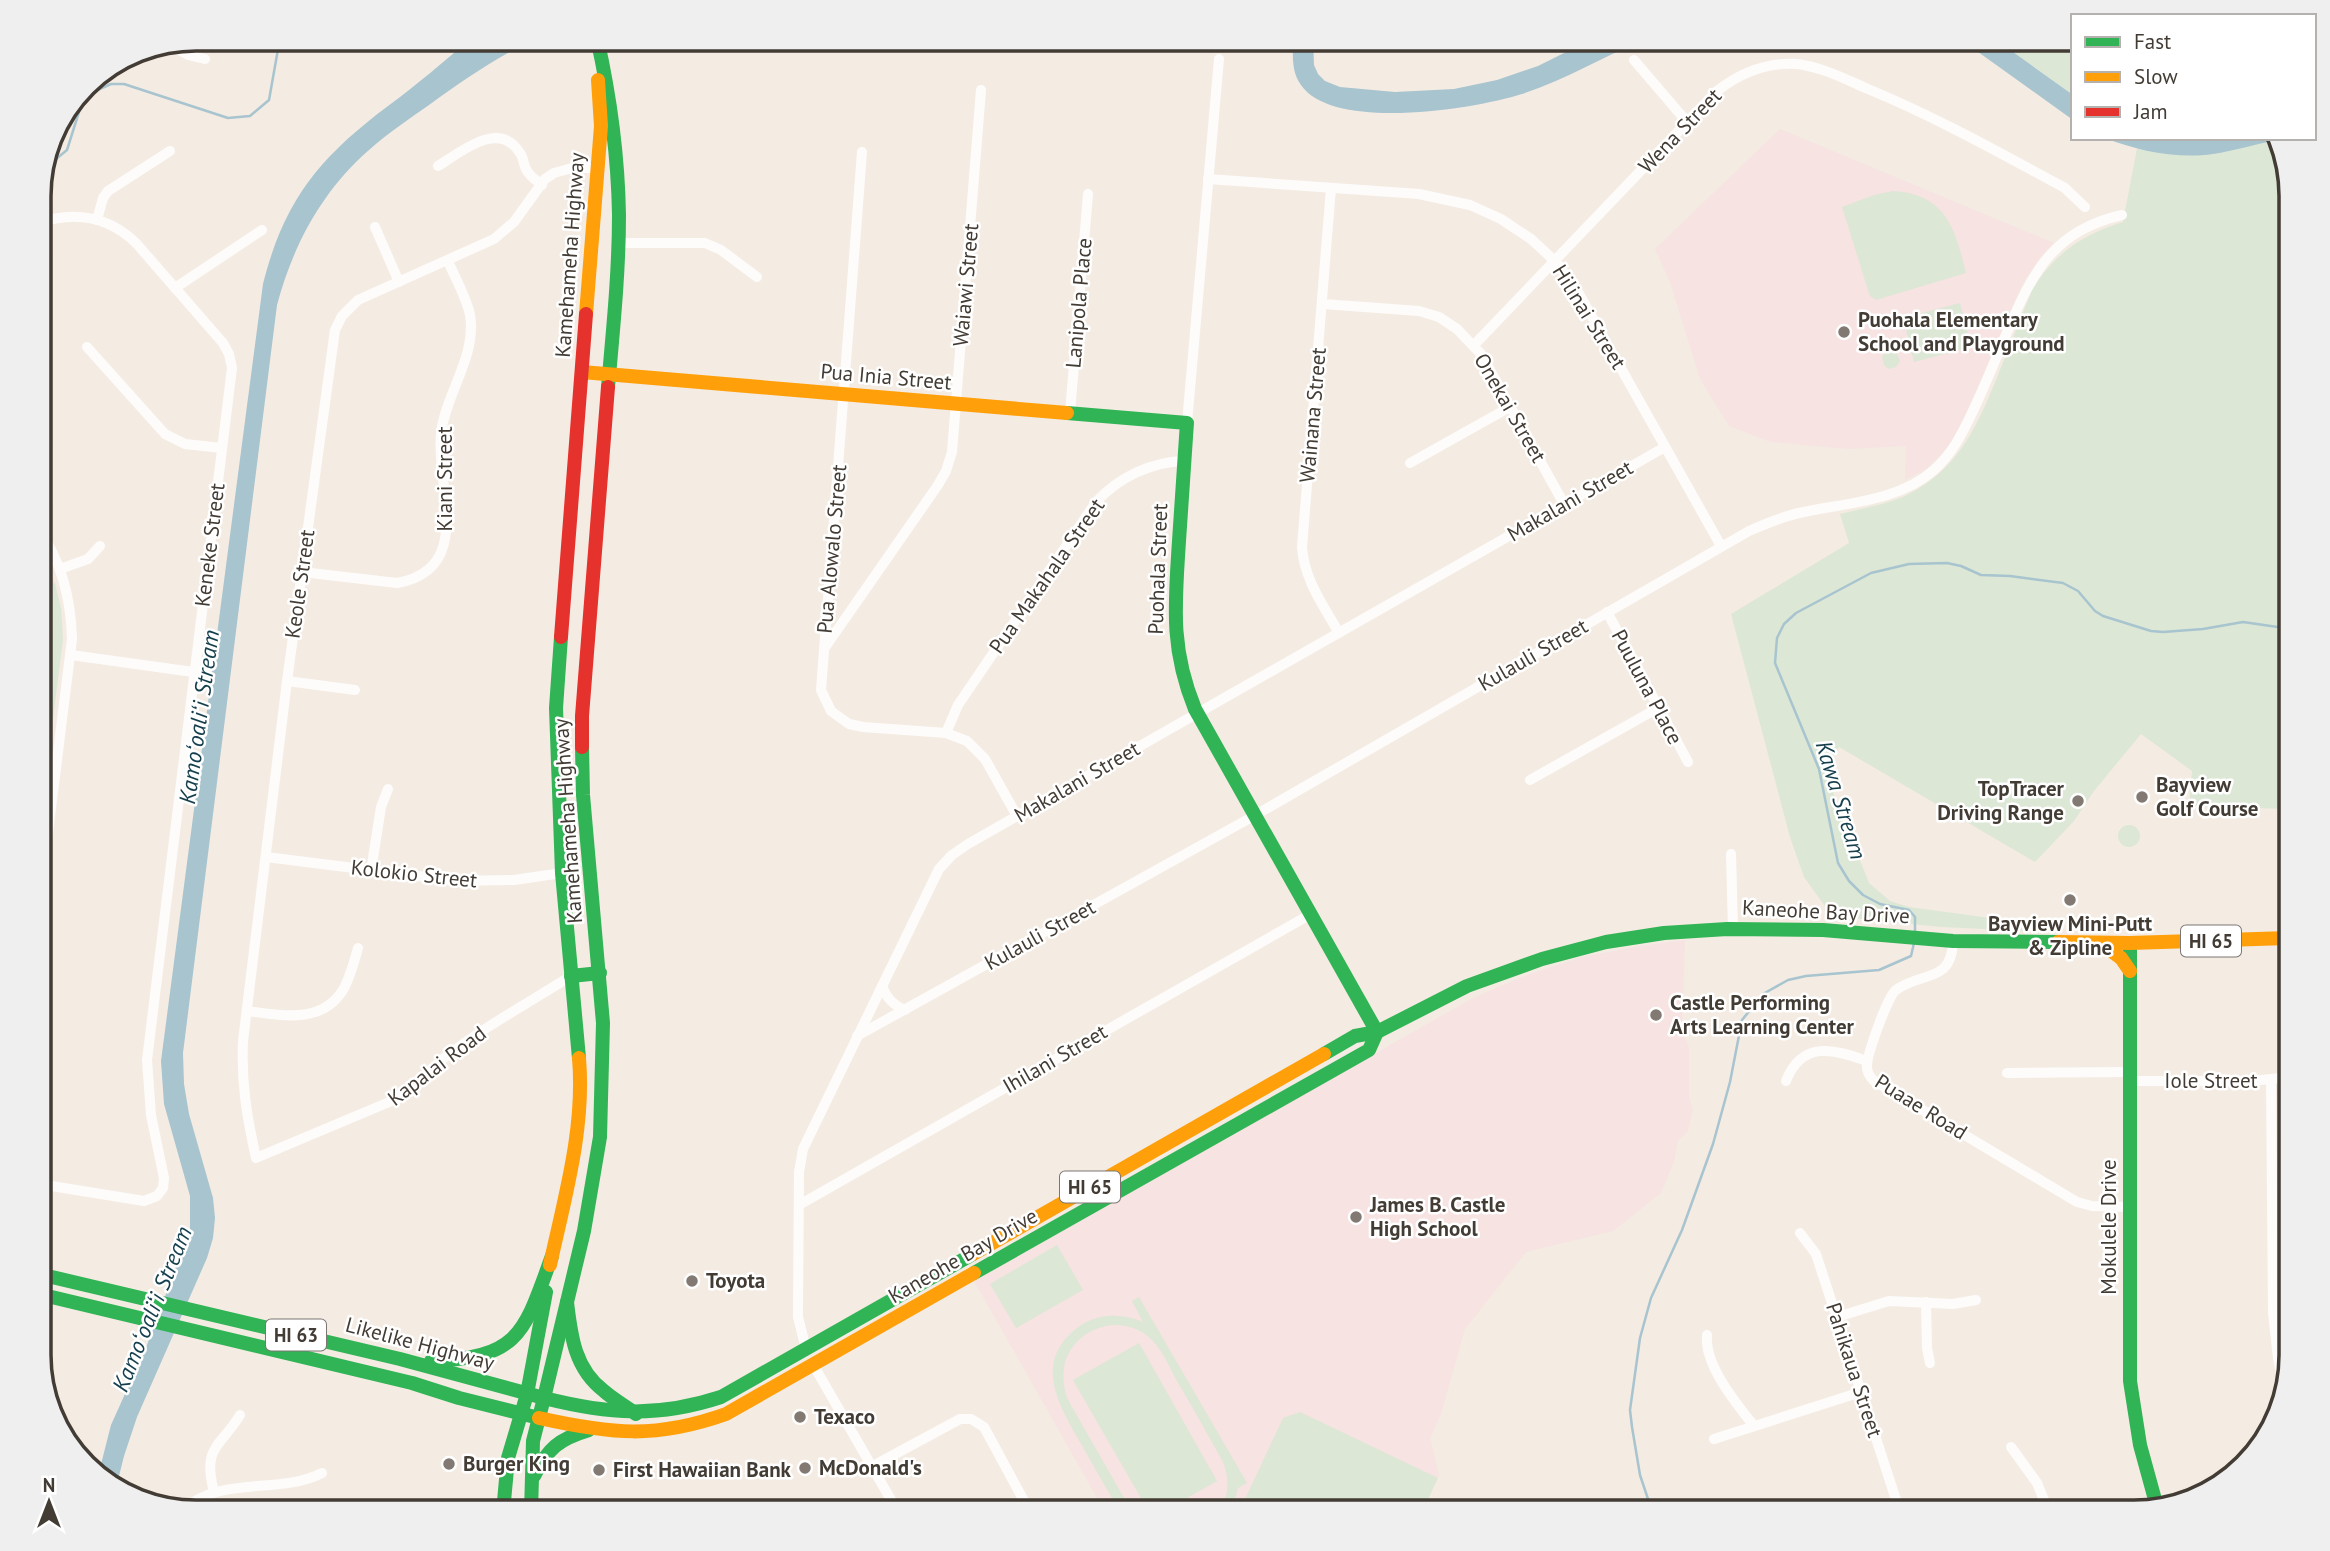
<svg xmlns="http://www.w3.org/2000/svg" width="2330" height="1551" viewBox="0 0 2330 1551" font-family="'PT Sans',sans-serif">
<rect width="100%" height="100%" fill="#f4ebe3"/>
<g fill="#f6e3e2">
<polygon points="1780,129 2054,243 2040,257 2023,283 1960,427 1950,445 1926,469 1905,480 1906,446 1848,449 1771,442 1729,426 1700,379 1670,282 1655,249"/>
<polygon points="39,546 55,583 39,588"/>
<polygon points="1685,940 1682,1029 1689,1048 1689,1098 1693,1110 1687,1133 1678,1140 1674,1162 1661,1193 1613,1231 1526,1252 1465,1329 1441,1414 1430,1438 1439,1475 1422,1512 1105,1512 974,1281 1473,998 1527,975 1582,957 1640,946"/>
</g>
<g fill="#dde7d6">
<polygon points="2001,38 2073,39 2073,95 1999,42"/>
<path d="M2139 138H2276L2291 195V809L2189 806 2192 771 2141 734 2094 791 2074 821 2035 862 1839 747 1828 766 1829 782 1869 883 1890 901 1909 907 2027 923V931L1941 927 1832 916 1804 877 1790 837 1731 614 1849 543 1840 514C1862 508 1886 505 1907 495 1961 468 1979 422 2000 370 2011 343 2021 317 2032 290 2054 254 2083 234 2123 222Z"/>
<path d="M1893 191C1946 194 1955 229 1966 273L1876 300 1870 296 1842 207 1874 195Z"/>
<polygon points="1960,303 1971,347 1914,362 1903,318"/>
<polygon points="1895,349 1900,361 1896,367 1888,369 1884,365 1882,357 1885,352"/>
<polygon points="55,583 61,608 63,639 40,823 39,588"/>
<circle cx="2129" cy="836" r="11"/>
<polygon points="1057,1245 1083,1290 1016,1328 990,1284"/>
<path d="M1139 1297 1247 1483 1238 1488 1231 1512H1219C1229 1496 1230 1479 1223 1462 1208 1435 1193 1408 1177 1381 1170 1368 1163 1351 1152 1340 1130 1318 1095 1321 1075 1344 1061 1360 1061 1381 1068 1400L1132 1512H1120C1108 1491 1095 1469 1083 1447 1061 1408 1031 1364 1077 1328 1097 1313 1121 1313 1143 1322L1132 1301Z"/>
<polygon points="1139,1343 1217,1481 1162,1512 1149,1512 1073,1380"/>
<polygon points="1300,1412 1438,1478 1422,1512 1239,1512 1283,1418"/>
</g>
<g fill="#a7c4cf">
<path d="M471 39H534C496 58 463 80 429 105 409 119 388 133 369 150 322 191 293 245 277 305L183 1053 184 1084 189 1114 213 1198 215 1218 213 1238 207 1258 137 1417 124 1456 116 1488 108 1486 98 1476 111 1425 147 1345 190 1229V1196L164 1104 161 1061 263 284C284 200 320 157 388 106 417 85 444 61 471 39Z"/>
<path d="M855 39H919C897 53 879 45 855 39Z"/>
<path d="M1293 39H1313L1314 65 1318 74 1325 81 1340 87 1395 92 1454 89 1497 80 1538 66 1592 39H1644C1604 57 1564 80 1522 94 1475 109 1333 132 1301 85 1291 71 1293 55 1293 39Z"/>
<polygon points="1960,39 1994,39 1999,42 2073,95 2073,120"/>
<path d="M2105 138H2276L2277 140C2255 144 2234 151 2213 154 2177 159 2138 151 2105 138Z"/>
</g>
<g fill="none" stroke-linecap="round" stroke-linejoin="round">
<g stroke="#a7c4cf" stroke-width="2.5">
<polyline points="44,164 56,159 67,150 84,96 111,84 124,84 228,118 250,116 269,100 280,38"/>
<polyline points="1915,933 1915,917 1909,910 1880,904 1863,895 1849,881 1838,863 1819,769 1775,663 1777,638 1784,624 1796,613 1871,573 1909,564 1947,563 1961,566 1981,575 2010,576 2063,583 2078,591 2095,611 2103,616 2151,631 2163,632 2203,629 2243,622 2291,629"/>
<polyline points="1663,1512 1648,1499 1640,1475 1632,1427 1630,1410 1640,1338 1651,1298 1682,1230 1713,1144 1730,1082 1742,1020 1763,994 1788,980 1806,976 1879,970 1911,956 1914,943"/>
</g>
<g stroke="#fdfcfb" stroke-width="10">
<polyline points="169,44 188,55 205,59"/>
<polyline points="1634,60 1687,122"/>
<polyline points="862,152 821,690 831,711 849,724 863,727 946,733 967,741 985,759 1017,816"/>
<path d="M438 166C461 152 499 119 520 153 524 158 523 164 526 169 529 176 536 180 542 185"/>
<polyline points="1208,179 1419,194 1470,205 1501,219 1531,239 1557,263 1578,292 1721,546"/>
<path d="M1331 188 1302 547C1304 579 1323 605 1339 633"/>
<polyline points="97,220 103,198 108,191 170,151"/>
<path d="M39 223C74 211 108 216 136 243L223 343 229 354 232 368 147 1060 151 1115 164 1178 163 1188 157 1196 144 1201 39 1184"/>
<polyline points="375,227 399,282"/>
<polyline points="619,243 705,243 721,250 757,277"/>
<polyline points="175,288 262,230"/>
<polyline points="1323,304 1419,311 1439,317 1457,329 1481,354 1564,504"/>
<path d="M1474 345 1717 91C1740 73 1767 62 1797 64 1822 67 1845 79 1868 89 1936 117 2000 153 2065 188L2085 207"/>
<polyline points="87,347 165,434 185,444 222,448"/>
<polyline points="1070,413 1088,194"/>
<polyline points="1187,423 1219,59"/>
<polyline points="1410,463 1510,407"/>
<path d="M39 530C62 562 71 600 72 639L39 905"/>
<polyline points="60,569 88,559 100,546"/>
<path d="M302 572 397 583C476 569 435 485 441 433 446 393 477 356 470 315 466 296 455 278 448 261"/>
<polyline points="1607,612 1688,762"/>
<polyline points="824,649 938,485 946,471 952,452 981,90"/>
<polyline points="71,655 193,672"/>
<polyline points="287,681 355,690"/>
<path d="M946 733 958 705 1096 502C1119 477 1151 462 1184 461"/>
<polyline points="1530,780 1658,708"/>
<polyline points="1731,854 1733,929"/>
<polyline points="266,857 458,881 514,880 562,873"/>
<polyline points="371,871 381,807 388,789"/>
<path d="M1953 941C1952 984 1921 971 1896 990 1888 995 1866 1057 1867 1067 1867 1073 1870 1077 1874 1081L2077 1202 2092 1206 2129 1207"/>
<path d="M571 976C528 1003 484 1027 444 1058 427 1072 413 1088 394 1100L256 1158C247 1118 241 1082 243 1041L287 681 335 330 342 316 358 300 494 239 514 222 545 179 554 173 572 168H598"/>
<path d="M882 986C886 998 893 1005 905 1010"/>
<path d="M247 1011C280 1015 321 1025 343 990 350 978 354 962 358 948"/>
<path d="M857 1036 1252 817 1749 531C1765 524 1781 517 1799 513 1843 503 1898 502 1934 470 1952 454 1962 434 1972 413 1985 386 1996 358 2008 330 2033 271 2055 230 2122 215"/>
<polyline points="2007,1073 2130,1072"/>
<polyline points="2271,1080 2273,1313 2278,1358 2283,1383"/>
<path d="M1786 1081C1802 1040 1834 1049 1867 1061"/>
<polyline points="2130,1081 2251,1081 2291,1077"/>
<polyline points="799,1205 1311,914"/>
<polyline points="1800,1233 1816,1254 1900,1512"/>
<polyline points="1926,1302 1927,1348 1930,1363"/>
<polyline points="1837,1317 1889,1301 1953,1304 1976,1300"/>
<path d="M1707 1335C1704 1365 1736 1403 1754 1426"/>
<polyline points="806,1349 798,1317 799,1172 803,1149 939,869 952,855 968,844 1665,447"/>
<polyline points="814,1366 898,1512"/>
<polyline points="1714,1439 1861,1392"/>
<polyline points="2011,1447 2037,1483 2049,1512"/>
<polyline points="873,1466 960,1419 971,1419 984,1427 1030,1512"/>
<path d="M214 1492C202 1446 220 1448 240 1415"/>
<polyline points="1846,1508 1849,1512"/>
<path d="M184 1509C223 1475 279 1495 322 1473"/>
</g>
<g stroke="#30b455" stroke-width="14">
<path d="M597 38C610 96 618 155 619 215 619 272 613 330 608 387"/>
<path d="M1067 413 1187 423C1184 462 1182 501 1179 541 1175 604 1170 648 1195 709L1377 1032"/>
<polyline points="561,637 556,708 562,873 579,1058"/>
<polyline points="2130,943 2130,1381 2140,1445 2157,1507"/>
<polyline points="571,976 600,973"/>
<polyline points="1324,1054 1355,1036 1377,1032 1467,986 1542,959 1606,942 1664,933 1727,929 1823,930 1953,941 2058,942"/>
<polyline points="974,1273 1369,1050 1377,1032"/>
<polyline points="39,1274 400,1359 544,1398"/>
<polyline points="39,1294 412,1383 459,1398 539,1418"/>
<path d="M567 1302C571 1337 575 1369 604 1391 614 1400 626 1406 636 1414"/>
<path d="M431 1361C520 1358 524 1333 552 1256"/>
<polyline points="527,1394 546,1292"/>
<polyline points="544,1398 584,1231 600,1137 603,1023 583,795 582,747"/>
<path d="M534 1476C548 1448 559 1439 589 1430"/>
<polyline points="503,1512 508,1458 527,1394"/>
<path d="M531 1512 533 1441 544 1398C608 1414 657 1418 721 1397L973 1254"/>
</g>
<g stroke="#ff9f0a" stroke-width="14">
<polyline points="586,314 601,126 598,80"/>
<polyline points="582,372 1067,413"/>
<polyline points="2058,942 2130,943 2291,938"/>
<polyline points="2102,944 2121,958 2130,971"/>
<polyline points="973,1254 1324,1054"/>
<path d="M550 1265C565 1196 585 1128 579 1058"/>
<path d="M539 1418C611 1434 656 1439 726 1414L974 1273"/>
</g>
<g stroke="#e5322d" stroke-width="14">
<polyline points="561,637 586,314"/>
<polyline points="582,747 582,716 608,387"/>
</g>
</g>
<g fill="#817972" stroke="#fff" stroke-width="2.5">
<circle cx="1844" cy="332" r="7"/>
<circle cx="2142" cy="797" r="7"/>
<circle cx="2078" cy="801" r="7"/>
<circle cx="2070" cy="900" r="7"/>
<circle cx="1656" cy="1015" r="7"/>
<circle cx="1356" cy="1217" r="7"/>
<circle cx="692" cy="1281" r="7"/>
<circle cx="800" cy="1417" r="7"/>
<circle cx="449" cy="1464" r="7"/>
<circle cx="805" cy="1468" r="7"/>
<circle cx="599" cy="1470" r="7"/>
</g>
<g text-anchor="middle" stroke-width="5" stroke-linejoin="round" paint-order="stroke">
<g fill="#fff" stroke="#7b7672" stroke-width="2">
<rect x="2181" y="925.5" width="60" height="31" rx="5"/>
<rect x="1060" y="1171.5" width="60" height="31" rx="5"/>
<rect x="266" y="1319.5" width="60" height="31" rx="5"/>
</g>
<g font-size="19" font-weight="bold" fill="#433c35">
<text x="2211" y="948">HI 65</text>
<text x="1090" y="1194">HI 65</text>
<text x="296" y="1342">HI 63</text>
</g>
<g font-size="21" fill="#433c35" stroke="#fff">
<text transform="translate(1680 131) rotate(-46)" y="7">Wena Street</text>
<text transform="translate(570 255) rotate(-86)" y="7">Kamehameha Highway</text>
<text transform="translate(966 285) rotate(-85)" y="7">Waiawi Street</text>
<text transform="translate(1079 303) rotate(-85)" y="7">Lanipola Place</text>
<text transform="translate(1589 317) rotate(58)" y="7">Hilinai Street</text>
<text transform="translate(886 377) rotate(5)" y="7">Pua Inia Street</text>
<text transform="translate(1510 408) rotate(60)" y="7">Onekai Street</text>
<text transform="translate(1313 415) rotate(-85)" y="7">Wainana Street</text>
<text transform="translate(445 479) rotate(-90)" y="7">Kiani Street</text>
<text transform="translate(1570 501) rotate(-30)" y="7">Makalani Street</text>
<text transform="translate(210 545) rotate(-83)" y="7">Keneke Street</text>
<text transform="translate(832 549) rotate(-85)" y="7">Pua Alowalo Street</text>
<text transform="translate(1158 569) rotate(-88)" y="7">Puohala Street</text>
<text transform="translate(1047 576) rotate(-55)" y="7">Pua Makahala Street</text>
<text transform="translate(300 584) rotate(-82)" y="7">Keole Street</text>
<text transform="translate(1533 655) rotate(-30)" y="7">Kulauli Street</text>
<text transform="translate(1647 687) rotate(62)" y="7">Puuluna Place</text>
<text transform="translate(1077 782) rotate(-30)" y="7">Makalani Street</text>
<text transform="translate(568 821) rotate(-94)" y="7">Kamehameha Highway</text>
<text transform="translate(414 874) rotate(6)" y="7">Kolokio Street</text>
<text transform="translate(1826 912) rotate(3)" y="7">Kaneohe Bay Drive</text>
<text transform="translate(1040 935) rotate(-29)" y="7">Kulauli Street</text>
<text transform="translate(1055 1059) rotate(-30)" y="7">Ihilani Street</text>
<text transform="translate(437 1066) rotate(-37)" y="7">Kapalai Road</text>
<text x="2211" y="1088">Iole Street</text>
<text transform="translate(1921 1107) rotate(32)" y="7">Puaae Road</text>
<text transform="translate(2109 1227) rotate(-90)" y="7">Mokulele Drive</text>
<text transform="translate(963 1256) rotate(-30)" y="7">Kaneohe Bay Drive</text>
<text transform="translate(420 1344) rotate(15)" y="7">Likelike Highway</text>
<text transform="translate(1854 1370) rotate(72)" y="7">Pahikaua Street</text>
</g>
<g font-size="21" font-weight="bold" fill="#433c35" stroke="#fff" text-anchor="start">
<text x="1858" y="327">Puohala Elementary<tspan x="1858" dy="24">School and Playground</tspan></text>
<text x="2156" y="792">Bayview<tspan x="2156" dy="24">Golf Course</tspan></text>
<text x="2064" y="796" text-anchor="end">TopTracer<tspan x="2064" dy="24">Driving Range</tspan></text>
<text x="2070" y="931" text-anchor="middle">Bayview Mini-Putt<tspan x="2070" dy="24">&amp; Zipline</tspan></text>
<text x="1670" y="1010">Castle Performing<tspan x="1670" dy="24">Arts Learning Center</tspan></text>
<text x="1370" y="1212">James B. Castle<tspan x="1370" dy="24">High School</tspan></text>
<text x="706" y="1288">Toyota</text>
<text x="814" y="1424">Texaco</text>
<text x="463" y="1471">Burger King</text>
<text x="819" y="1475">McDonald's</text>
<text x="613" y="1477">First Hawaiian Bank</text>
</g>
<g font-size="23" font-style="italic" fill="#153f4d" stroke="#fff">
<text transform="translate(199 717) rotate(-82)" y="8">Kamoʻoaliʻi Stream</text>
<text transform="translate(1841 800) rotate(73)" y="8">Kawa Stream</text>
<text transform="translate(152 1309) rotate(-68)" y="8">Kamoʻoaliʻi Stream</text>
</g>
</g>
<path d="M0 0H2330V1551H0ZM196 51H2134A145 145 0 0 1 2279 196V1355A145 145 0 0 1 2134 1500H196A145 145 0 0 1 51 1355V196A145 145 0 0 1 196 51Z" fill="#f0efef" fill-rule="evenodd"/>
<path fill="none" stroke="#433c35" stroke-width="3.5" d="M196 51H2134A145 145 0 0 1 2279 196V1355A145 145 0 0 1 2134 1500H196A145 145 0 0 1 51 1355V196A145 145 0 0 1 196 51Z"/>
<rect x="2071" y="14" width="245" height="126" fill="#ffffff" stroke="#b4b1ae" stroke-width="2"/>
<rect x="2085" y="37" width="35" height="10" fill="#30b455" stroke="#b4b1ae" stroke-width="2"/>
<text x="2134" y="49" font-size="21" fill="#433c35">Fast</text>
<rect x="2085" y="72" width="35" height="10" fill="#ff9f0a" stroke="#b4b1ae" stroke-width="2"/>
<text x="2134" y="84" font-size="21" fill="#433c35">Slow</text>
<rect x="2085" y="107" width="35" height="10" fill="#e5322d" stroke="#b4b1ae" stroke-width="2"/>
<text x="2134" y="119" font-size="21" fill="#433c35">Jam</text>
<g transform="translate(49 1502)" stroke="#ffffff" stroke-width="5" paint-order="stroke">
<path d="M0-5L12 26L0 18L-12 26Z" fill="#433c35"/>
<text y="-10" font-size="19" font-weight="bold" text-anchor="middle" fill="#433c35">N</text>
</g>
</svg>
